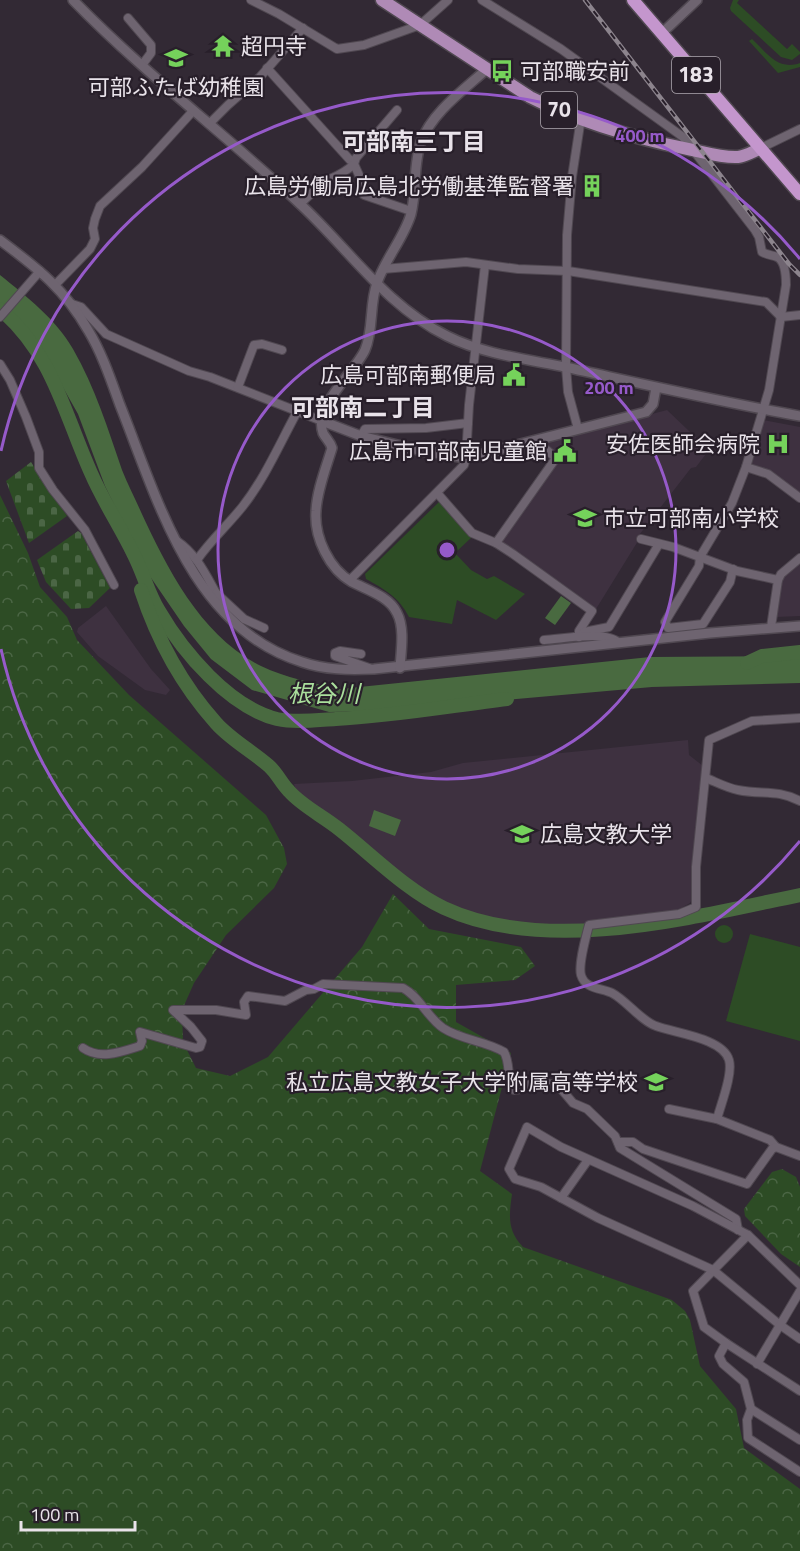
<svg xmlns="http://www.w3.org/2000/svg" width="800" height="1551" viewBox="0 0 800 1551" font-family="'Titillium Web','Noto Sans JP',sans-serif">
<defs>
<pattern id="forest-crowns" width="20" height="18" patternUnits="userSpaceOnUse" patternTransform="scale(1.5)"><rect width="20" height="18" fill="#2d4c25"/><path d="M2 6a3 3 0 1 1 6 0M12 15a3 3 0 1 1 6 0" fill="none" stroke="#4b6645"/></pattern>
<pattern id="cemetery-stones" width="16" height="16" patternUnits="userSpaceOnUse" patternTransform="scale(1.5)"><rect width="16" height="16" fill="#2d4c25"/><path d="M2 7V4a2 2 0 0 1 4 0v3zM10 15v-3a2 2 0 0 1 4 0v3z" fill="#4b6645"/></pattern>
</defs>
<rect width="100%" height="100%" fill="#322934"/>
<g fill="#3e3140">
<polygon points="667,410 709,450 696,467 691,468 636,539 638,541 596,609 502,543 501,540 561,457 546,446 546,442"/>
<polygon points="763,420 800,427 800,495 751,465 750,462"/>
<polygon points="800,562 800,616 775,617 783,576"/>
<polygon points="106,606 151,669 170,690 166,695 145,690 98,656 77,632 78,628"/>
<polygon points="688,740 689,755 703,766 691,878 693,898 690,903 678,910 627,918 586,921 585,927 533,929 499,924 447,908 402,878 296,790 294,784 352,781 431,772 463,763"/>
</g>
<g fill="#2d4c25">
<polygon points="733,0 739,0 737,3 787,49 792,44 800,52 800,54 792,60 781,57 731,11 730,8"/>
<path d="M752 39C767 53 778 71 800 63V67L778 73 749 41Z"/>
<path d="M439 502 472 537 455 553 471 570 487 579 494 576 525 594 496 620 457 600 452 624 409 617C399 597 384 589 366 579L365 574Z"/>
<circle cx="724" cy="934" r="9"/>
<polygon points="750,934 800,947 800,1041 726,1021"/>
</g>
<g fill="url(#forest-crowns)">
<path d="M0 495 28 553 40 587 67 617 77 640 129 695 266 815 284 848 287 864 274 888 226 935 194 983 182 1010 183 1042 196 1068 230 1076 268 1057 362 947 393 894 429 929 521 947 535 966 515 980 456 985V1022L511 1053 480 1171 512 1194C509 1216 507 1230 523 1247L672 1300 685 1311 690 1320 700 1366 736 1409 744 1448 800 1489V1551H0Z"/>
<polygon points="782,1169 796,1177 800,1187 800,1267 781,1254 745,1216 744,1209 772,1172"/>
</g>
<g fill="url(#cemetery-stones)">
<polygon points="31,462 67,516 29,543 6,481"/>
<polygon points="78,531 81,533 110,588 89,608 71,609 46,582 37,560"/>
</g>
<g fill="#496a40">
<path d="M0 275C27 297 55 318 73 349 95 387 108 429 122 470 128 485 135 498 141 512 168 570 201 636 261 666 286 678 313 683 340 689L650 657 800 656V683L652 687 381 711 329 712 252 690 211 659 184 626 147 572 105 486 78 414 52 368 22 331 0 314Z"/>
<polygon points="561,596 571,603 555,625 545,618"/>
<polygon points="374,810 401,820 395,836 369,826"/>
</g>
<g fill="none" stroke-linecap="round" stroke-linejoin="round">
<g stroke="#496a40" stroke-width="14">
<path d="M0 309C53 354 64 413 91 473 103 501 120 526 133 553 143 572 148 593 159 611 183 652 229 707 277 719 296 723 317 720 336 719 393 716 450 706 507 699"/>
<path d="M141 590C157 639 182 685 216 723 231 740 252 751 269 766 277 773 281 783 289 791 302 806 323 816 339 829 372 855 406 890 444 908 547 956 694 917 800 895"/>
<polyline points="747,663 762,656 800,652"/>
</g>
<g stroke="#504851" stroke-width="10">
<g id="minor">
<polyline points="251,0 279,14 337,49 364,45 420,25 448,0"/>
<path d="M482 0 561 49 683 137 755 230 759 237 762 252C767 255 772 255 777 257 785 261 786 277 786 285L769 390 746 467 732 503 700 557 699 566 665 622 668 628 703 624 730 582 733 569"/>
<polyline points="128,18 151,45 151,53 142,65"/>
<polyline points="267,68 350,160 353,161"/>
<polyline points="397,110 356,158 354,164 363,184 364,195 411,211"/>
<polyline points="209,124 228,105 260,77 303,28"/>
<polyline points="759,149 800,129"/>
<path d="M300 204C310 195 319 185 330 179 339 175 347 171 354 164"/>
<polyline points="383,269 466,262 518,269 568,271 766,302 781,317 800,315"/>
<polyline points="56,284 90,249 95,239 93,228 95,219 100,206 142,167 193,111"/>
<polyline points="72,304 81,307 106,334 189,371 210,377 322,421"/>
<polyline points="0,317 40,271"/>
<polyline points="0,364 10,380 26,417 39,452 39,468 53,490 85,530 114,585"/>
<polyline points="238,387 254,345 262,344 282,350"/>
<polyline points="578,429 568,392 566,367 567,235 572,177 581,118"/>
<polyline points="361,436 365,429 426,428 468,423"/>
<polyline points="746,467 768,474 800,498"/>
<polyline points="438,494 472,533 496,543 513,554 592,611 579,631 579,637"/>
<polyline points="641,539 673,547 737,571 778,580"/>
<path d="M177 541C196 554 205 573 216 593L211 597"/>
<polyline points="496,543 556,458 542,446 540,439"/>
<path d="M197 560C210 541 228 525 243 506 265 478 280 443 297 412"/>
<polyline points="350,580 464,465 466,458 469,405 485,265"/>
<polyline points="216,593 244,619 264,628"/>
<polyline points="771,627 778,580 781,574 800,558"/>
<polyline points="579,637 584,632 609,627 659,544"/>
<path d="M544 640C563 639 606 630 619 643"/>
<polyline points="361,654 340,651 335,653 335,656 369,668"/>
<path d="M706 778C716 782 727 788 738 790 762 795 777 789 800 801"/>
<path d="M83 1048C100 1060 121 1052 140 1046L142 1041 140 1032 196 1048 200 1047 202 1041 191 1027 173 1010H216L246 1015 244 1002 248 996 285 1001 306 990 314 989 323 984 403 988C420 997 427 1017 443 1028 461 1040 486 1041 504 1052 511 1064 506 1079 514 1090L521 1089 538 1080 553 1085 562 1090 573 1103 587 1109 615 1136 620 1148 736 1219 738 1230"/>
<polyline points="669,1109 717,1119 770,1140 776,1147"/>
<path d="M717 1119C721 1104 733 1074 729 1060 723 1038 674 1033 656 1026 641 1021 627 1001 612 993 601 988 585 989 581 975 578 964 586 937 589 925L679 914 696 907V867L709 740 752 721 800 718"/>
<polyline points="618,1142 633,1142 643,1149 747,1184 772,1149 776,1147 800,1156"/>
<polyline points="561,1198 588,1160"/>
<polyline points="748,1235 693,1291 704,1327 726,1343 800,1391"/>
<polyline points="800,1285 748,1235 693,1206 561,1147 527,1127 509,1169 515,1179 541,1187 598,1218 713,1270 780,1325 800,1339"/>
<polyline points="726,1343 719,1356 723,1364 744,1382 751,1409 747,1420 748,1438 800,1472"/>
<polyline points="757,1364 800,1291"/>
<polyline points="751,1409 800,1440"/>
</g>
</g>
<g stroke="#504851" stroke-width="12">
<g id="tertiary">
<path d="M73 0C144 73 225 134 299 203 348 248 386 306 447 336 483 354 525 359 565 367 643 384 721 402 800 416"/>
<polyline points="661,34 697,0"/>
<path d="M0 240C37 268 64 288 88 330 102 353 111 380 120 405 158 500 192 628 302 662 325 670 349 670 374 669L710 633 800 626"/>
<polyline points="322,421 361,436 422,451 466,458 646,412 653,404 656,388"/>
<path d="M400 668C401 651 405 628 397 613 389 596 367 590 352 582 329 569 314 537 316 511 317 490 326 468 332 448 330 441 326 439 323 433 313 406 355 372 365 350 374 329 369 305 377 283 385 259 404 238 411 214 417 190 413 164 421 142 432 112 465 89 488 68"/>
</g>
</g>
<g stroke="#504851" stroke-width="15">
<path id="primary" d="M382 0 530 97C579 122 634 138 688 149 703 152 722 158 738 157 746 156 752 152 759 149"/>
</g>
<g stroke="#504851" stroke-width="15">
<polyline id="trunk" points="633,0 800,194"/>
</g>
<use href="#minor" stroke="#6e6470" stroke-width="8"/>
<use href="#tertiary" stroke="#6e6470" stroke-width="9"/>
<use href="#primary" stroke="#af8ab6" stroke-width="12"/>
<use href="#trunk" stroke="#c496cd" stroke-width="12"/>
<g stroke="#8c848d" stroke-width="4.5">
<polyline id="rail" points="585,0 789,264 800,275"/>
</g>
<use href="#rail" stroke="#281f2a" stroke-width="2" stroke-dasharray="7" stroke-linecap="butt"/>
</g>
<g fill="none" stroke="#965aca" stroke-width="3">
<circle cx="447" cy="550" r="229"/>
<path d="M800 841A457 457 0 0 1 1 649M1 451A457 457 0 0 1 800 259"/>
</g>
<defs>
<g id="temple-bare" transform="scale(1.8)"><path d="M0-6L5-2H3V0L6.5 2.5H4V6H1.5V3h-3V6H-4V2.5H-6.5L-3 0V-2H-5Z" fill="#75d25b" stroke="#281f2a" stroke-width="2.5" paint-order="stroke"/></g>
<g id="school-bare" transform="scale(1.8)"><path d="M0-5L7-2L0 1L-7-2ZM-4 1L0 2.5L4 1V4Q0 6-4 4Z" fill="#75d25b" stroke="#281f2a" stroke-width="2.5" paint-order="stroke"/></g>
<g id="bus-bare" transform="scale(1.8)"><path d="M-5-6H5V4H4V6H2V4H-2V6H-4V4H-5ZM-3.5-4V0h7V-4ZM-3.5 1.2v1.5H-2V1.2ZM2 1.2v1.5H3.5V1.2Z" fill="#75d25b" stroke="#281f2a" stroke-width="2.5" paint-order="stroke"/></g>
<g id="building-bare" transform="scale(1.8)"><path d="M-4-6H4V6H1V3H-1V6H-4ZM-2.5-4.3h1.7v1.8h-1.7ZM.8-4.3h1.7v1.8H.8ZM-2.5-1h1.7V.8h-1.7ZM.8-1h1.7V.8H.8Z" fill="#75d25b" stroke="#281f2a" stroke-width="2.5" paint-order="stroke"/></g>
<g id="civic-bare" transform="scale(1.8)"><path d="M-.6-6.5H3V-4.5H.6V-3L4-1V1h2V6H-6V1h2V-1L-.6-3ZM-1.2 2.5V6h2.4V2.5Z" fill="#75d25b" stroke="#281f2a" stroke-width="2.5" paint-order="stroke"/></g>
<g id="hospital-bare" transform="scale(1.8)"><path d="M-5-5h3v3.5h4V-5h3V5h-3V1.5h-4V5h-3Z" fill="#75d25b" stroke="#281f2a" stroke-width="2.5" paint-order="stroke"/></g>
<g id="university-bare" transform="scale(1.8)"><path d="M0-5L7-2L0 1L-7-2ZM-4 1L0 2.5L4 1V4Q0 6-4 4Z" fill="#75d25b" stroke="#281f2a" stroke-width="2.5" paint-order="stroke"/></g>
</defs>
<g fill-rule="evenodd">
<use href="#temple-bare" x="223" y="46"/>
<use href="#school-bare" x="176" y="58"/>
<use href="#bus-bare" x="502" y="71"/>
<use href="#building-bare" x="592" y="186"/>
<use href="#civic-bare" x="514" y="375"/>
<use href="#hospital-bare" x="778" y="444"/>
<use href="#civic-bare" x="565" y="451"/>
<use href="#school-bare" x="585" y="518"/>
<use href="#university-bare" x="522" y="834"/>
<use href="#school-bare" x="656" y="1082"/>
</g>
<g text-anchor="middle" stroke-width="4.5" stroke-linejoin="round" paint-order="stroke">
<g fill="#281f2a" stroke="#afa8b0" stroke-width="1.5">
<rect x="672" y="57" width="48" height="36" rx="4.5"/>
<rect x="541" y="92" width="36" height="36" rx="4.5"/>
</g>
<g font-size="21" font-weight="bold" fill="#e9e3ea">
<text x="696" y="82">183</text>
<text x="559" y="117">70</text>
</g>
<g font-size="22" fill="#e9e3ea" stroke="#281f2a" text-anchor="end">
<text x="241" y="54" text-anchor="start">超円寺</text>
<text x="520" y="79" text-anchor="start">可部職安前</text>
<text x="176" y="95" text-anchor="middle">可部ふたば幼稚園</text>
<text x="574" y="194">広島労働局広島北労働基準監督署</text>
<text x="496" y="383">広島可部南郵便局</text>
<text x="760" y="452">安佐医師会病院</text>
<text x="547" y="459">広島市可部南児童館</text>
<text x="603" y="526" text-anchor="start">市立可部南小学校</text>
<text x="540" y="842" text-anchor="start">広島文教大学</text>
<text x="638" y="1090">私立広島文教女子大学附属高等学校</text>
</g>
<g font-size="24" font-weight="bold" fill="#e9e3ea" stroke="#281f2a">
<text x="414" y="150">可部南三丁目</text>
<text x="363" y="416">可部南二丁目</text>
</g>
<g font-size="24" font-style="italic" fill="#aadf9c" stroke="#281f2a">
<text x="324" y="702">根谷川</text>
</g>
</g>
<circle cx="447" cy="550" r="9" fill="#965aca" stroke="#281f2a" stroke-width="3"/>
<g font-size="18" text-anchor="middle" font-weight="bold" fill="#965aca" stroke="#281f2a" stroke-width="4.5" stroke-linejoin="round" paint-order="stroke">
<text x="640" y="142">400 m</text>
<text x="609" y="394">200 m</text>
</g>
<path d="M21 1521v9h114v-9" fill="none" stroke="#e9e3ea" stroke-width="3"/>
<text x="30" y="1521" font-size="18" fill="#e9e3ea" stroke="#281f2a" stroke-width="4.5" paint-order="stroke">100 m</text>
</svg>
